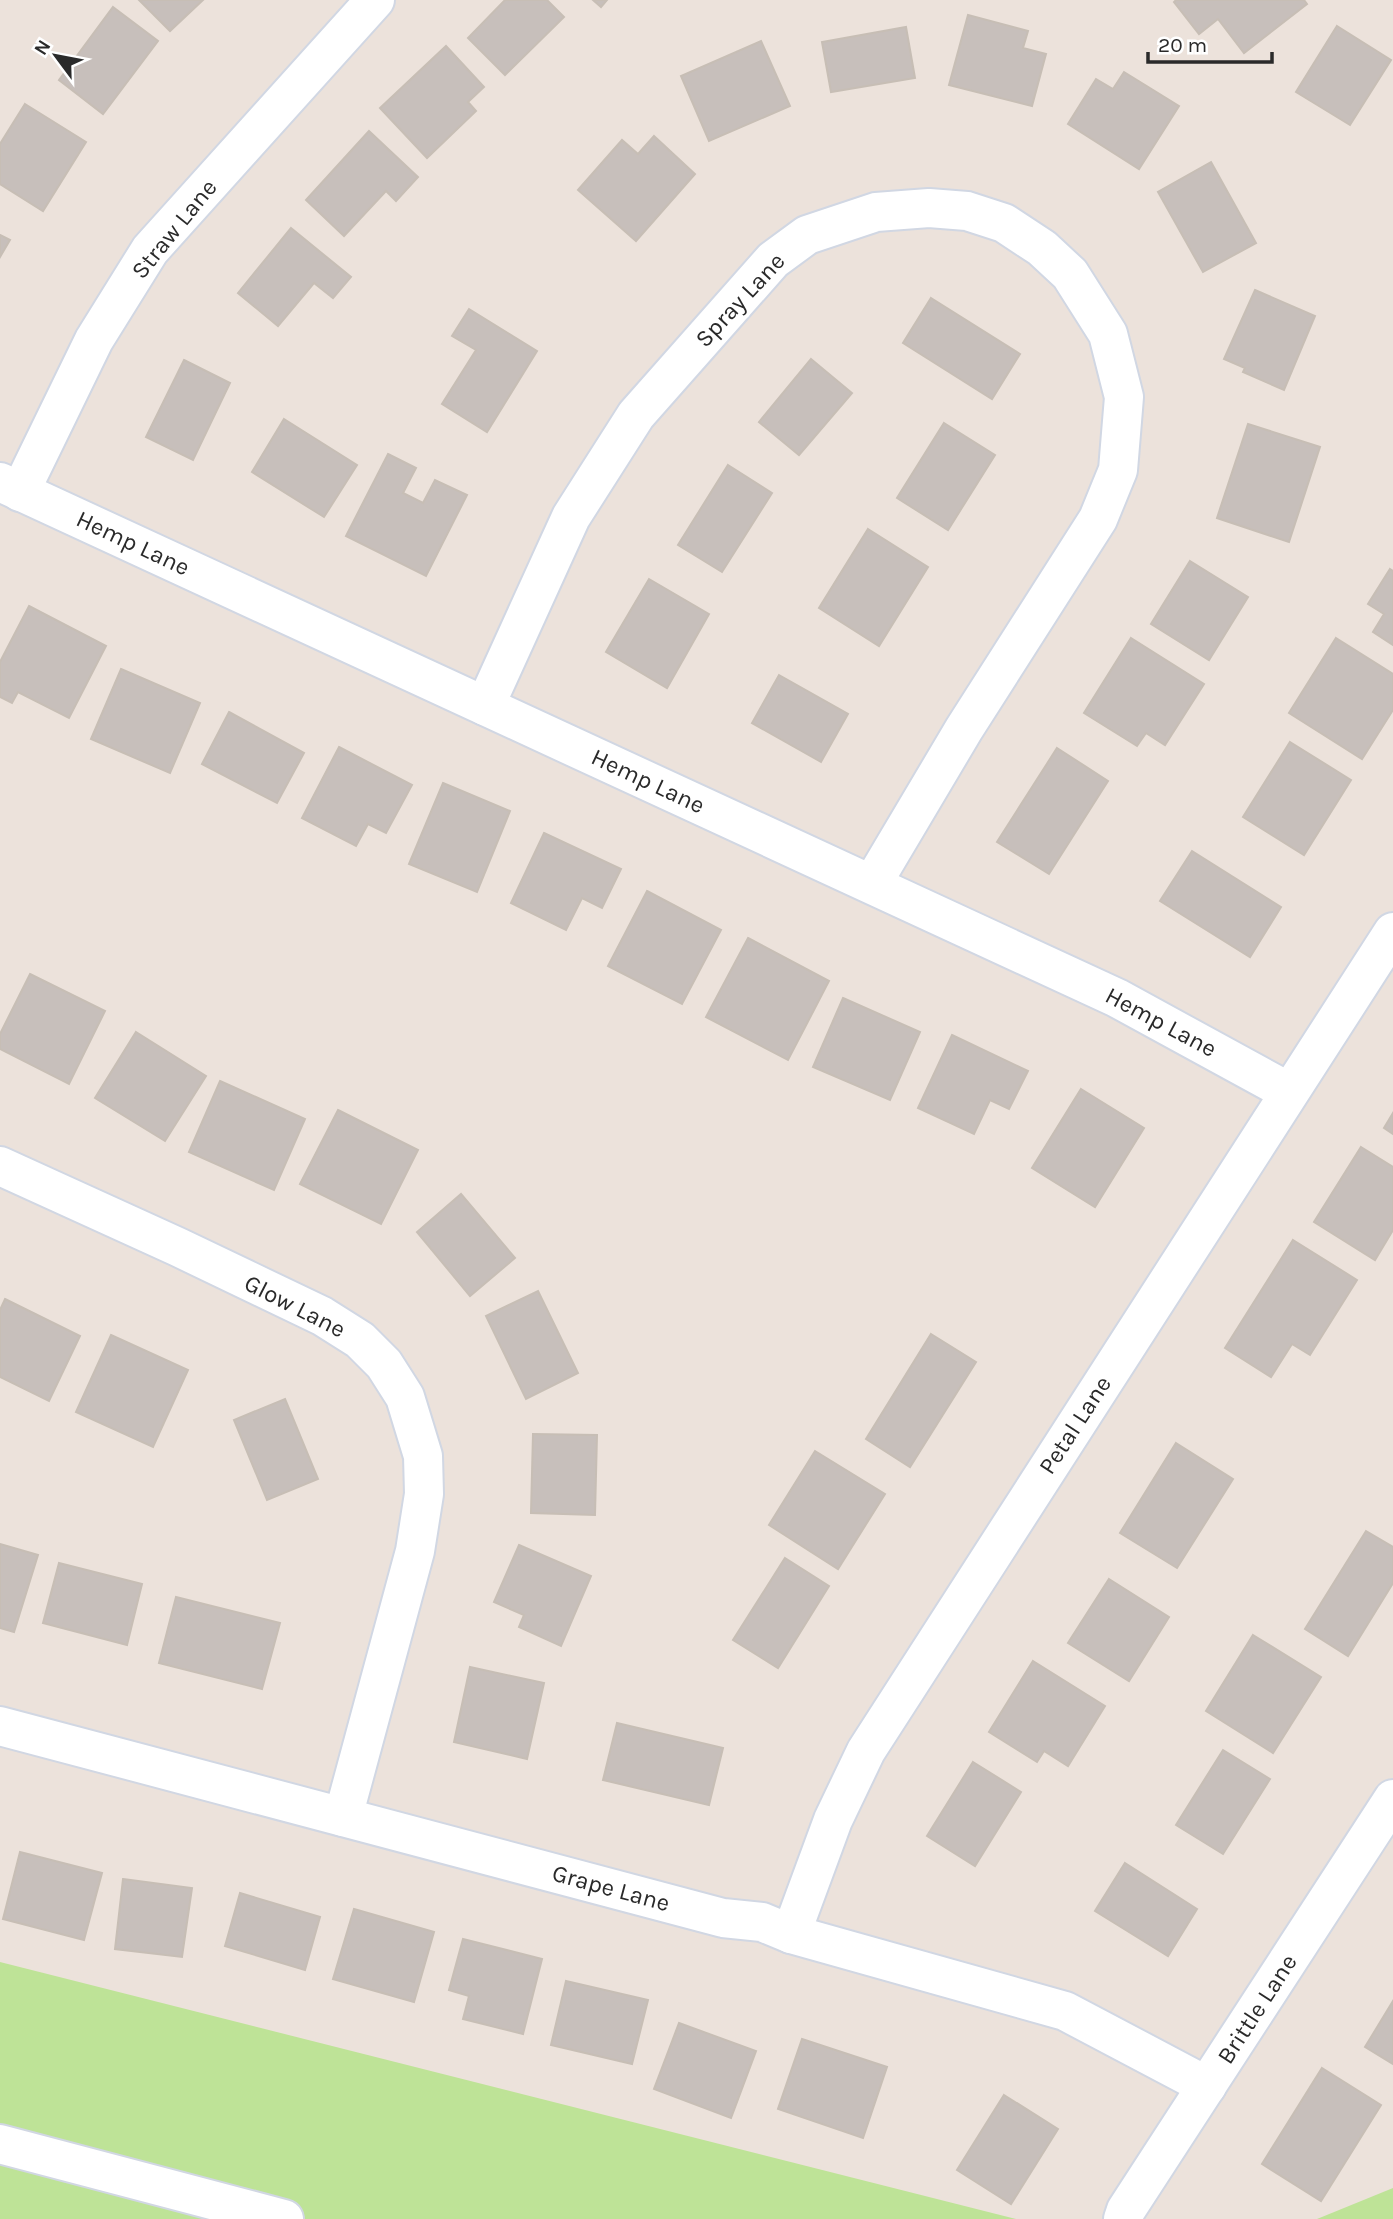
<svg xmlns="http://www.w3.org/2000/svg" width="1393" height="2219" viewBox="0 0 1393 2219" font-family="Karla,sans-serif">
<rect width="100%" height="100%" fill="#ece2db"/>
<g fill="#bee397">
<polygon points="0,1962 1016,2219 0,2219"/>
<polygon points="1393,2188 1393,2219 1317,2219"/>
</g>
<g fill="#c7bfbb" stroke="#c7beb5" stroke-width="2">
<polygon points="139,0 203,0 170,31"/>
<polygon points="505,0 547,0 564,17 505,75 468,38"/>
<polygon points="593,0 607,0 601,7"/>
<polygon points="1176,0 1304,0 1307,4 1244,53 1218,19 1199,34 1174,2"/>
<polygon points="113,7 158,41 103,114 59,80"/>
<polygon points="968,15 1028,31 1023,48 1046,54 1032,106 949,85"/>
<polygon points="1337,26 1391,60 1350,125 1296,92"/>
<polygon points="906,27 915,78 831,92 822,42"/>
<polygon points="761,41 790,106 709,141 681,76"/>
<polygon points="446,46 484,87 468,102 476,111 427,158 380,108"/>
<polygon points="1124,72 1179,106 1139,169 1068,124 1096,79 1113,89"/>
<polygon points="25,104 86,142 43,211 0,184 0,144"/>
<polygon points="369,131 418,177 396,201 386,191 344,236 306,200"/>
<polygon points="654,136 695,174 636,241 578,190 622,140 638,154"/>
<polygon points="1211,162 1256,243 1203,272 1158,192"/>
<polygon points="291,228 351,277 333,298 314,283 278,326 238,293"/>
<polygon points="0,235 10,240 0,257"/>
<polygon points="1255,290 1315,316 1284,390 1243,372 1245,368 1224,359"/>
<polygon points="931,298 1020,354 992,399 903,343"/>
<polygon points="469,309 537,351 487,432 442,404 476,350 452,336"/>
<polygon points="811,359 852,393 799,455 759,422"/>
<polygon points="184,360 230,383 193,460 146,437"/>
<polygon points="284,419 357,465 324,517 252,472"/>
<polygon points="944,423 995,455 948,530 897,498"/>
<polygon points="1248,424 1320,447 1289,542 1217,518"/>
<polygon points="388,454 416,468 403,493 423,503 435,480 467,495 426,576 346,536"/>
<polygon points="728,465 772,493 722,572 678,545"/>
<polygon points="868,529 928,567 879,646 819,608"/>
<polygon points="1190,561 1248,597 1209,660 1151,624"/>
<polygon points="1390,569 1393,571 1393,645 1373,632 1384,614 1368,604"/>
<polygon points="649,579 709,614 667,688 606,652"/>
<polygon points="29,606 106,646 69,718 18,692 12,703 0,697 0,662"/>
<polygon points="1131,638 1204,684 1165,745 1146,733 1137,746 1084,713"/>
<polygon points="1336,638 1393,674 1393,710 1362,759 1289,713"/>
<polygon points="121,669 200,703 170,773 91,739"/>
<polygon points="779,675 848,714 821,762 752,723"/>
<polygon points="229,712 304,753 277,803 202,764"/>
<polygon points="1290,742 1351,780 1304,855 1243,817"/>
<polygon points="339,747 412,785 386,833 368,824 356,846 302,818"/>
<polygon points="1057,748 1108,781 1049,874 997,842"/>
<polygon points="443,783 510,811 477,892 409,864"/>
<polygon points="544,833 621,869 602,908 582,898 566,930 511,903"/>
<polygon points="1192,851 1281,907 1250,957 1160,901"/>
<polygon points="647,891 721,930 682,1004 608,966"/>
<polygon points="748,938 829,981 788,1060 706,1017"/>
<polygon points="30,974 105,1011 69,1084 0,1049 0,1034"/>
<polygon points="843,998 920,1032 890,1100 813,1067"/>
<polygon points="136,1032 206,1076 165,1141 95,1098"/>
<polygon points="952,1035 1028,1071 1009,1109 990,1100 974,1134 918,1108"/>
<polygon points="220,1081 305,1119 274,1190 189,1152"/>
<polygon points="1081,1089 1144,1128 1095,1207 1032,1168"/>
<polygon points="338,1110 418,1150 381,1224 300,1184"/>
<polygon points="1393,1113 1393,1134 1384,1128"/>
<polygon points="1361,1147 1393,1167 1393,1230 1375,1260 1314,1222"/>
<polygon points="461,1194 515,1258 470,1296 417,1232"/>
<polygon points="1293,1240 1357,1280 1310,1355 1292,1344 1271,1377 1225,1348"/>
<polygon points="538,1291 578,1373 526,1399 486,1316"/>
<polygon points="5,1299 80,1336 49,1401 0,1377 0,1310"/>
<polygon points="931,1334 976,1362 910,1467 866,1439"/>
<polygon points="111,1335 188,1370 153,1447 76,1412"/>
<polygon points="285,1399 318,1479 267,1500 234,1420"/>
<polygon points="533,1434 597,1435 595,1515 531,1513"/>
<polygon points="1176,1443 1233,1479 1177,1568 1120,1533"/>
<polygon points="815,1451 885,1494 838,1569 769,1525"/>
<polygon points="1366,1531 1393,1547 1393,1583 1348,1656 1305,1629"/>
<polygon points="0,1544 38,1555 14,1632 0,1628"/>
<polygon points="519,1545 591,1576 561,1646 519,1627 524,1615 494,1602"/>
<polygon points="785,1558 829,1586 778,1668 733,1640"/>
<polygon points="59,1563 142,1584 127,1645 43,1623"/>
<polygon points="1109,1579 1169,1617 1129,1681 1068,1643"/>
<polygon points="176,1597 280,1623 262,1689 159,1663"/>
<polygon points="1253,1635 1321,1677 1273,1753 1206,1711"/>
<polygon points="1033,1661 1105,1706 1068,1766 1044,1751 1037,1762 989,1732"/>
<polygon points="470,1667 544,1683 527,1759 454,1742"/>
<polygon points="617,1723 723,1748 709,1805 603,1780"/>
<polygon points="1223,1750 1270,1779 1223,1854 1176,1825"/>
<polygon points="973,1762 1021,1792 975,1866 927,1836"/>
<polygon points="20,1852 102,1873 84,1940 3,1919"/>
<polygon points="1125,1863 1197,1909 1168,1956 1095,1911"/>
<polygon points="123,1879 192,1888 182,1957 115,1949"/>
<polygon points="240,1893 320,1917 305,1970 225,1946"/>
<polygon points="354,1909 434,1932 414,2002 333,1979"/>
<polygon points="463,1939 542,1959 523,2034 463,2019 469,1996 449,1990"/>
<polygon points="566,1981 648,2000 632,2064 551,2045"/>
<polygon points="1393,2001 1393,2064 1365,2047"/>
<polygon points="679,2023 756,2051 731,2118 654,2089"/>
<polygon points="802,2039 887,2067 863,2138 778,2109"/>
<polygon points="1322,2068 1381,2105 1321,2201 1262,2164"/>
<polygon points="1004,2095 1058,2129 1011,2204 957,2170"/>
</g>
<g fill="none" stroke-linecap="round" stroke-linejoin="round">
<g stroke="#d1d7e3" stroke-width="42">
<g id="minor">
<polyline points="0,482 1117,998 1289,1092"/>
<polyline points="20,492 94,340 150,250 375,0"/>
<polyline points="485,706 571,517 636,415 773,260 807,235 876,212 929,208 967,211 1004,223 1042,248 1070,274 1108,334 1124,397 1118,470 1098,519 964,729 872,884"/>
<polyline points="0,1166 178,1247 322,1316 360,1340 384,1364 405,1397 423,1456 424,1494 415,1551 343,1817"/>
<polyline points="0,1726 723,1918 762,1922 791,1934 1065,2011 1207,2086"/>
<polyline points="791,1934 833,1820 866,1751 1393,932"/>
<polyline points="1123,2219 1126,2210 1393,1799"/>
</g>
</g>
<g stroke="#d1d7e3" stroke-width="42">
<polyline id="tertiary" points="0,2144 284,2219"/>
</g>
<use href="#minor" stroke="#fff" stroke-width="38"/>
<use href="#tertiary" stroke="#fff" stroke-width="38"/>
</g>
<g text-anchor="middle" stroke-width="7" stroke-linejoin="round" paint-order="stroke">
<g font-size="24" fill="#2a2a2a" stroke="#fff">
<text transform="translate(174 229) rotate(-51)" y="8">Straw Lane</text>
<text transform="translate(740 300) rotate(-47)" y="8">Spray Lane</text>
<text transform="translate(133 543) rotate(25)" y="8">Hemp Lane</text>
<text transform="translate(648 781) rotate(25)" y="8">Hemp Lane</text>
<text transform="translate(1161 1022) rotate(28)" y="8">Hemp Lane</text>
<text transform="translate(295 1306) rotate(27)" y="8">Glow Lane</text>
<text transform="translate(1075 1425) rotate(-57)" y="8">Petal Lane</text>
<text transform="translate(611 1888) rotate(15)" y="8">Grape Lane</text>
<text transform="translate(1257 2009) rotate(-57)" y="8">Brittle Lane</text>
</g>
</g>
<g transform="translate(56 56) rotate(302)" stroke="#ffffff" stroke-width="5" paint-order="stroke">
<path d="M0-5L12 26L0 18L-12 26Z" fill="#2a2a2a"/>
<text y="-10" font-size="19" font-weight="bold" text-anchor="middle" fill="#2a2a2a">N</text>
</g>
<path d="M1148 52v10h124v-10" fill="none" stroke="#2a2a2a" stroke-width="3.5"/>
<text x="1158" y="52" font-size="21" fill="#2a2a2a" stroke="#ffffff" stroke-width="5" paint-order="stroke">20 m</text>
</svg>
